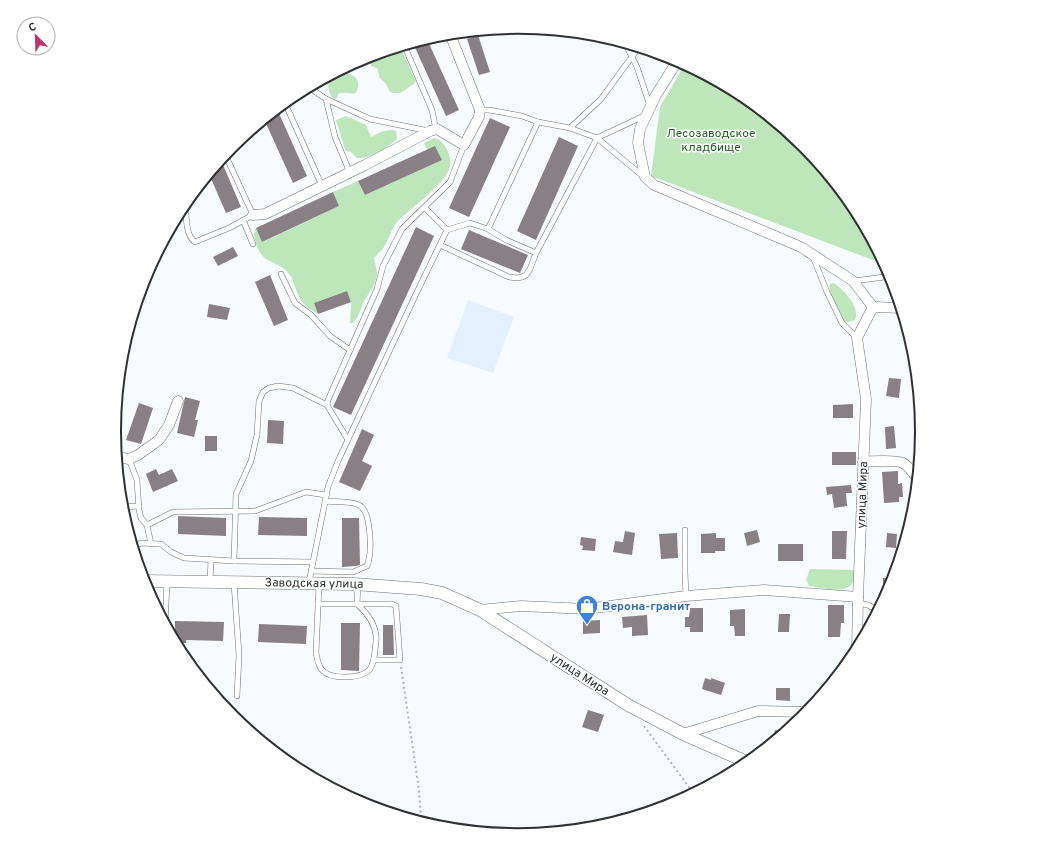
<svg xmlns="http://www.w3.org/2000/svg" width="1037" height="863" viewBox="0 0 1037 863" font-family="Overpass,sans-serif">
<rect width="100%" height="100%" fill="#f7faff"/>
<polygon fill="#e4f0fd" points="468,300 514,317 493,373 447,358"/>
<g fill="#bee6bb">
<path d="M400 47 416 81C414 85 412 85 409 87 403 92 398 95 390 92L386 84 380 78 377 68 371 66 370 62 377 57 385 56 389 50Z"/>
<polygon points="685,64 743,95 805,146 855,207 886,265 651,176 660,107"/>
<path d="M344 72C356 75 362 81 356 93 349 95 346 91 338 94L337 98 334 99C329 94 327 87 329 80L335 75Z"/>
<path d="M346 116 366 125 371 137C379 133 387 128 396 131L397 139C389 147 369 159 357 158L351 152 346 151 345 150 336 120Z"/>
<path d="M434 138C442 140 445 145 448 152 450 157 451 162 450 167 445 185 410 208 397 222 391 229 389 239 384 247 382 251 377 254 374 258 375 263 377 269 377 274 376 285 368 294 363 303 360 310 359 317 353 323H350L351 302 347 291 314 303 318 314C303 305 301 303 295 287 293 283 292 278 290 275 280 260 262 266 256 243 254 237 253 234 256 228L263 242 339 206 333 192 358 181 365 195 442 160 435 146 427 150 424 143Z"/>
<path d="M833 283C843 288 861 308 855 320L848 322 844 321C840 312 827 293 830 284Z"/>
<path d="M810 569 854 570C858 599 826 588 809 586L806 580Z"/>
</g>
<g fill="#888084">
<polygon points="478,35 490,72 479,75 467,39"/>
<polygon points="427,39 459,110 446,116 413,43"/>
<polygon points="277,109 307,176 293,183 264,119"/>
<polygon points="490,118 510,127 469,217 449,208"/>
<polygon points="559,137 578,146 536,240 517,231"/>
<polygon points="435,146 442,160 365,195 358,181"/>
<polygon points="221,160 241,207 226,213 209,174"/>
<polygon points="333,192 339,206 262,242 256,228"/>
<polygon points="416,227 434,236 351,415 333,407"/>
<polygon points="469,230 528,255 520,273 461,249"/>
<polygon points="233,247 238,256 218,266 213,257"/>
<polygon points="270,275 288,320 274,326 255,282"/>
<polygon points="347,291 351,302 318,314 314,303"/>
<polygon points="209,304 230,308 227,320 207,317"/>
<polygon points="889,378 901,379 899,398 886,396"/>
<polygon points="185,397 200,401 195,420 198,420 194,437 177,433"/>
<polygon points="139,403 153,408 141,444 126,440"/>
<polygon points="853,404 853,418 833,418 833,405"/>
<polygon points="268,420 284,421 283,444 267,443"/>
<polygon points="894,426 896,448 886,449 885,427"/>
<polygon points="362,429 374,435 362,461 372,466 360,491 339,482"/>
<rect x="205" y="436" width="12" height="15"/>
<rect x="832" y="452" width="24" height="13"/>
<polygon points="156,469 159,475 172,469 178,481 153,492 146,474"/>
<polygon points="898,471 898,484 902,483 903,497 899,497 899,502 884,503 882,472"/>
<polygon points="851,485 852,493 846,493 847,506 834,508 832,494 827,495 826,487"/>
<polygon points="178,516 226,518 226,536 178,534"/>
<polygon points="259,517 307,518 307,536 258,535"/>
<polygon points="342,518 359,518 360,565 356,566 342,567"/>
<polygon points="757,530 760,542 747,546 744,533"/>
<polygon points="625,531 635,533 632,555 613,552 615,541 623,542"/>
<polygon points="832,531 847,531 846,559 832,559"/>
<polygon points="677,533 678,558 661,559 659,534"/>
<polygon points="716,533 716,538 725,538 725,551 715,551 715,553 701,553 701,534"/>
<polygon points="887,533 897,534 896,548 886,547"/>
<polygon points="581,537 596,539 595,551 582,550 583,546 580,545"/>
<rect x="778" y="544" width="25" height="17"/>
<polygon points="883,578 895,578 891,589 883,589"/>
<polygon points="828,605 844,605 844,623 841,623 840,637 828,637"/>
<polygon points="690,608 703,608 703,632 690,632 690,627 685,627 685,617 689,617"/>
<polygon points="745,609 745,636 735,636 734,626 730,626 730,610"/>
<polygon points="779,614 790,614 789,632 778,632"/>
<polygon points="647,615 648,635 632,636 632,627 623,628 622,617"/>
<polygon points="600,620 600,633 583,634 583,621"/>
<polygon points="175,621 224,622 223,641 186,640 186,643 175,643"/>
<polygon points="341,623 360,623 359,671 341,670"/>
<polygon points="259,624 307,626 306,644 258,642"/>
<polygon points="383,625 393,625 394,655 383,655"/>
<polygon points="705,678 711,680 711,678 725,683 721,695 702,689"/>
<polygon points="776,688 790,688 790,701 776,700"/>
<polygon points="588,710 604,715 598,732 582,727"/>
<polygon points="775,730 787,732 772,744"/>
</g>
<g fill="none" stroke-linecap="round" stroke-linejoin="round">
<g stroke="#6d7379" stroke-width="6">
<g id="service">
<polyline points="625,43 637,67 650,106"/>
<polyline points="404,45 432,110 436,130"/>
<polyline points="311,86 313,90 326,99 370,119 429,131"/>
<polyline points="326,99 335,137 350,173"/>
<polyline points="285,103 322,186"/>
<polyline points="480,110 489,110 522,116 538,122 570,128 597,138 536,253"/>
<polyline points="570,128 601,99 639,47"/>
<polyline points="644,177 597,138 646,115"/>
<path d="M186 202C186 213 185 236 195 242L229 228 253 215 225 154"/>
<polyline points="243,220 253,244"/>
<polyline points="488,229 538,122"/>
<polyline points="440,245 509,277 517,278 522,277 526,275 530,269 536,253 506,240 488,229 470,223 447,230"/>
<polyline points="813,257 827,292 842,323 857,338"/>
<polyline points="281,274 295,303 311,315 330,336 350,350"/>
<polyline points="854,281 892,276"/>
<polyline points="348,440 327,405 328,400 377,289 383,266 402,229 450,182 464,145"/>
<polyline points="129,459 137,480 139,510 141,518 147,525 151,544"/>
<polyline points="121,507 139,506"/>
<polyline points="147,525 173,512 255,511 306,492 326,495"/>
<polyline points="685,530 685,573 686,596"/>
<polyline points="133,547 141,543 161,544 171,552 184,558 234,561"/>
<polyline points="313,562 234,561 236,494 251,461 257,435 259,401 263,392 269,388 278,386 293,388 327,405"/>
<path d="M311 571 353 572 367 566C372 554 372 512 359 505 352 501 334 502 325 501"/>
<polyline points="210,582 211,560"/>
<polyline points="309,582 328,487 338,461 416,294 447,230 425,208"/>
<polyline points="234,583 239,655 237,696"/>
<path d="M319 584 316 653C317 659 318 665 322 670 331 680 362 679 370 669 374 663 374 657 375 651 375 646 377 640 376 636 375 623 366 612 357 604L358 584"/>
<polyline points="858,603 868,605 879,611"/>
<polyline points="318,604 392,604 396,606 400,660 374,660"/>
<polyline points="165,625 167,582"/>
</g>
</g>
<g stroke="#6d7379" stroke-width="11">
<g id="minor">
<polyline points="678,60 656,95 640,129 638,143 645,177 654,185 801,247 853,281 873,307"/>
<polyline points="253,215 265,214 365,165 430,131 437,129 464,145 479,117 480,110 450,34"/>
<polyline points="117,457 129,459 138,455 159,440 169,425 178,401"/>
<path d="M863 462C871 461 897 460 903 463 910 467 914 474 918 480"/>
<polyline points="480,610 521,606 587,609 686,596 764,590 858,597"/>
<polyline points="857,652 858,597 866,399 857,338 873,307 902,308"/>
<polyline points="683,734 758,711 802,712 811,710"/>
</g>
</g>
<g stroke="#6d7379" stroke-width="13">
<polyline id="tertiary" points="143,581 354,584 421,589 442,593 480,610 628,705 683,734 749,763"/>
</g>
<g stroke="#b2b5b9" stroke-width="2" stroke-dasharray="2 3" stroke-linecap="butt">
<polyline points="401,667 419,790 421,818"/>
<polyline points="644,726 694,794"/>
</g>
<use href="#service" stroke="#fff" stroke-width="5"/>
<use href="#minor" stroke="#fff" stroke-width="10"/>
<use href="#tertiary" stroke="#fff" stroke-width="12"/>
</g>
<defs>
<g id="shop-pin" transform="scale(1.15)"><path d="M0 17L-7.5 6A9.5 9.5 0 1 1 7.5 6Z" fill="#3f7fe0" stroke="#fff"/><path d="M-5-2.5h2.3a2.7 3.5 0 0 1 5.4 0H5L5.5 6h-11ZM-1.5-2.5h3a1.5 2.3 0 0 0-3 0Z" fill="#fff"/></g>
</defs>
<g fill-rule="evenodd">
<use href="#shop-pin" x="587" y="606"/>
</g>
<g text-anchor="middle" stroke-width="3" stroke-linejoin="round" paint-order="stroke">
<g font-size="12" fill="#235f24" stroke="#fff">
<text x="711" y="137">Лесозаводское<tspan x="711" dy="14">кладбище</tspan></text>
</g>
<g font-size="12" fill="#2f3133" stroke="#fff">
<text transform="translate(862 495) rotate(-88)" y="4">улица Мира</text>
<text transform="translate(314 583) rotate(1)" y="4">Заводская улица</text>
<text transform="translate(580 674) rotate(33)" y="4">улица Мира</text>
</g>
<g font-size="12" font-weight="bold" fill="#366cbe" stroke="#fff" text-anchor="start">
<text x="602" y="610">Верона-гранит</text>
</g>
</g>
<path d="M0 0H1037V863H0ZM121 431a397 397 0 1 1 794 0a397 397 0 1 1-794 0Z" fill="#fff" fill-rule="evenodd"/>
<path fill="none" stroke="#2f3133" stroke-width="2" d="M121 431a397 397 0 1 1 794 0a397 397 0 1 1-794 0Z"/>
<g transform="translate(36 36) rotate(337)"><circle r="19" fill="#ffffff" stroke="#acadad"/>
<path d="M0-3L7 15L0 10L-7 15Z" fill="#be346d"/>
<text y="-6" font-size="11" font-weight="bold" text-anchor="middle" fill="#2f3133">С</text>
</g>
</svg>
